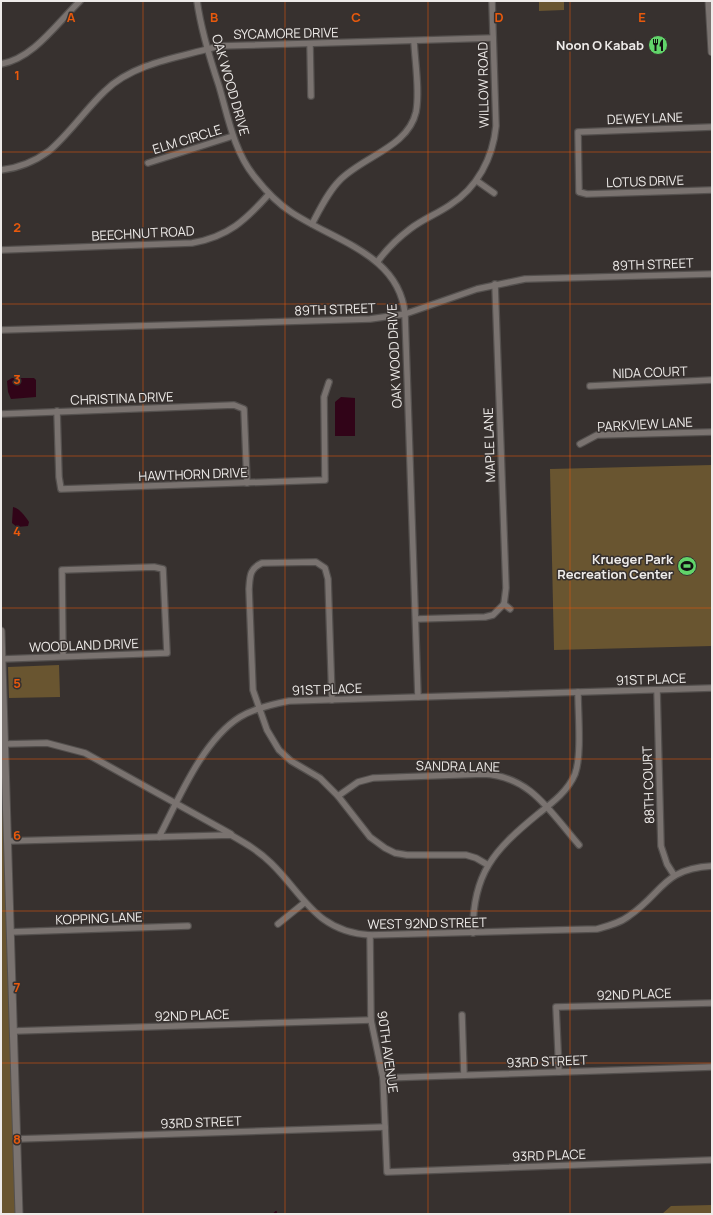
<svg xmlns="http://www.w3.org/2000/svg" width="713" height="1215" viewBox="0 0 713 1215" font-family="Manrope,sans-serif">
<rect width="100%" height="100%" fill="#37312f"/>
<g fill="#695530">
<polygon points="539,1 564,1 564,10 539,11"/>
<polygon points="712,465 712,646 554,650 550,469"/>
<polygon points="1,655 20,1214 1,1214"/>
<polygon points="59,665 60,697 9,698 8,667"/>
<polygon points="712,1205 712,1214 662,1214 671,1206"/>
</g>
<g fill="#310418">
<polygon points="12,378 34,378 36,380 36,397 11,399 8,392 7,381"/>
<polygon points="341,397 355,398 355,436 335,436 335,402"/>
<path d="M13 507C19 508 25 516 29 522L28 526 17 527 12 523Z"/>
</g>
<g fill="none" stroke-linecap="round" stroke-linejoin="round">
<polyline stroke="#310418" stroke-width="2" points="274,1214 276,1212"/>
<g stroke="#54504e" stroke-width="8">
<g id="minor">
<path d="M197 1C201 30 210 59 219 86 228 117 234 151 254 176 265 190 277 203 291 212 334 241 399 254 405 314L418 697"/>
<polyline points="310,44 311,96"/>
<path d="M1 64C34 58 57 23 80 1"/>
<polyline points="712,127 578,132 579,192 587,194 712,190"/>
<polyline points="148,163 233,136"/>
<path d="M1 170C19 168 34 162 49 151 70 133 85 110 105 91 131 65 174 58 208 49L219 46 493 38"/>
<polyline points="477,181 494,193"/>
<path d="M312 224C320 209 328 192 340 180 364 156 408 147 416 112 420 91 415 62 414 41"/>
<path d="M1 250 192 243C228 237 246 220 269 194"/>
<path d="M378 261C387 249 398 238 410 229 423 219 437 214 450 205 477 188 493 158 496 126L492 1"/>
<polyline points="495,284 506,588 504,604"/>
<polyline points="1,330 370,319 405,314 477,289 525,279 712,274"/>
<polyline points="590,386 712,380"/>
<polyline points="57,411 59,477 61,489 325,480 324,397 329,382"/>
<polyline points="1,414 234,405 244,409 247,483"/>
<polyline points="580,444 597,435 712,432"/>
<polyline points="504,604 510,609"/>
<polyline points="416,619 485,617 493,615 504,604"/>
<polyline points="2,659 167,653 163,569 154,567 62,570 63,656"/>
<polyline points="657,690 661,846 667,864 674,875"/>
<path d="M332 700 328 579 325 568 316 562 262 563C249 569 250 577 249 589L253 690 267 730 279 750 291 761 320 778 338 796 370 837 385 848 395 853 407 855H466L476 858 488 865"/>
<polyline points="5,744 47,743 85,753 231,834"/>
<path d="M338 796 358 782 373 778 483 774C531 776 550 812 579 845"/>
<path d="M159 837C179 798 203 740 240 717 255 708 273 704 289 701L712 688"/>
<path d="M8 841 231 835C245 843 259 851 271 863 304 895 316 932 370 935L597 929C608 926 620 923 629 916 664 892 662 869 712 866"/>
<polyline points="278,924 304,903"/>
<polyline points="10,932 188,926"/>
<path d="M473 933C472 874 494 850 538 814 552 803 568 791 575 774 582 755 578 714 578 692"/>
<polyline points="370,935 371,1020 383,1078 387,1172 712,1160"/>
<polyline points="462,1015 464,1075"/>
<polyline points="14,1031 371,1020"/>
<polyline points="559,1072 556,1007 712,1003"/>
<polyline points="383,1078 712,1067"/>
<polyline points="17,1139 385,1127"/>
</g>
</g>
<g stroke="#54504e" stroke-width="9">
<g id="tertiary">
<polyline points="709,1 712,52"/>
<polyline points="1,631 19,1214"/>
</g>
</g>
<use href="#minor" stroke="#7a7370" stroke-width="5.5"/>
<use href="#tertiary" stroke="#7a7370" stroke-width="7"/>
</g>
<path fill="none" stroke="#e8590c" stroke-width="1" stroke-opacity="0.55" d="M143 1V1214M285 1V1214M428 1V1214M570 1V1214M1 152H712M1 304H712M1 456H712M1 608H712M1 759H712M1 911H712M1 1063H712"/>
<defs>
<g id="restaurant-disc" transform="scale(1)"><circle r="9.5" fill="#61d46a" stroke="#37312f"/><path d="M-5-6h1v4h1v-4h1v4h1v-4h1v5L-1.5 .5V6h-2V.5L-5-1ZM5-6V6H3V1.5H1.5Q1.5-4 5-6Z" fill="#111"/></g>
<g id="stadium-disc" transform="scale(1)"><circle r="9.5" fill="#61d46a" stroke="#37312f"/><path d="M0-5a6.5 5 0 1 0 0 10a6.5 5 0 1 0 0-10ZM-3.5-1.8h7v3.6h-7Z" fill="#111"/></g>
</defs>
<g fill-rule="evenodd">
<use href="#restaurant-disc" x="658" y="45"/>
<use href="#stadium-disc" x="687" y="566"/>
</g>
<g text-anchor="middle" stroke-width="3" stroke-linejoin="round" paint-order="stroke">
<g font-size="13" fill="#eeebe9" stroke="#37312f">
<text transform="translate(286 33) rotate(-1)" y="5">SYCAMORE DRIVE</text>
<text transform="translate(231 85) rotate(74)" y="5">OAK WOOD DRIVE</text>
<text transform="translate(483 85) rotate(-91)" y="5">WILLOW ROAD</text>
<text transform="translate(645 118) rotate(-2)" y="5">DEWEY LANE</text>
<text transform="translate(187 139) rotate(-17)" y="5">ELM CIRCLE</text>
<text transform="translate(645 181) rotate(-2)" y="5">LOTUS DRIVE</text>
<text transform="translate(143 233) rotate(-3)" y="5">BEECHNUT ROAD</text>
<text transform="translate(653 264) rotate(-2)" y="5">89TH STREET</text>
<text transform="translate(335 309) rotate(-2)" y="5">89TH STREET</text>
<text transform="translate(394 356) rotate(-93)" y="5">OAK WOOD DRIVE</text>
<text transform="translate(650 372) rotate(-2)" y="5">NIDA COURT</text>
<text transform="translate(122 398) rotate(-2)" y="5">CHRISTINA DRIVE</text>
<text transform="translate(645 424) rotate(-3)" y="5">PARKVIEW LANE</text>
<text transform="translate(489 445) rotate(-92)" y="5">MAPLE LANE</text>
<text transform="translate(193 474) rotate(-2)" y="5">HAWTHORN DRIVE</text>
<text transform="translate(84 645) rotate(-2)" y="5">WOODLAND DRIVE</text>
<text transform="translate(651 679) rotate(-2)" y="5">91ST PLACE</text>
<text transform="translate(327 689) rotate(-2)" y="5">91ST PLACE</text>
<text transform="translate(458 766) rotate(1)" y="5">SANDRA LANE</text>
<text transform="translate(648 785) rotate(-92)" y="5">88TH COURT</text>
<text transform="translate(99 918) rotate(-2)" y="5">KOPPING LANE</text>
<text transform="translate(427 923) rotate(-1)" y="5">WEST 92ND STREET</text>
<text transform="translate(634 994) rotate(-2)" y="5">92ND PLACE</text>
<text transform="translate(192 1015) rotate(-2)" y="5">92ND PLACE</text>
<text transform="translate(388 1052) rotate(82)" y="5">90TH AVENUE</text>
<text transform="translate(547 1061) rotate(-2)" y="5">93RD STREET</text>
<text transform="translate(201 1122) rotate(-2)" y="5">93RD STREET</text>
<text transform="translate(549 1155) rotate(-2)" y="5">93RD PLACE</text>
</g>
<g font-size="13" font-weight="bold" fill="#eeebe9" stroke="#37312f" text-anchor="end">
<text x="644" y="50">Noon O Kabab</text>
<text x="673" y="564">Krueger Park<tspan x="673" dy="15">Recreation Center</tspan></text>
</g>
</g>
<g font-size="13" text-anchor="middle" font-weight="bold" fill="#e8590c" stroke="#37312f" stroke-width="3" stroke-linejoin="round" paint-order="stroke">
<text x="71" y="22">A</text>
<text x="214" y="22">B</text>
<text x="356" y="22">C</text>
<text x="499" y="22">D</text>
<text x="642" y="22">E</text>
<text x="17" y="80">1</text>
<text x="17" y="232">2</text>
<text x="17" y="384">3</text>
<text x="17" y="536">4</text>
<text x="17" y="688">5</text>
<text x="17" y="840">6</text>
<text x="17" y="992">7</text>
<text x="17" y="1144">8</text>
</g>
<rect width="713" height="1215" fill="none" stroke="#eeebe9" stroke-width="4"/>
</svg>
